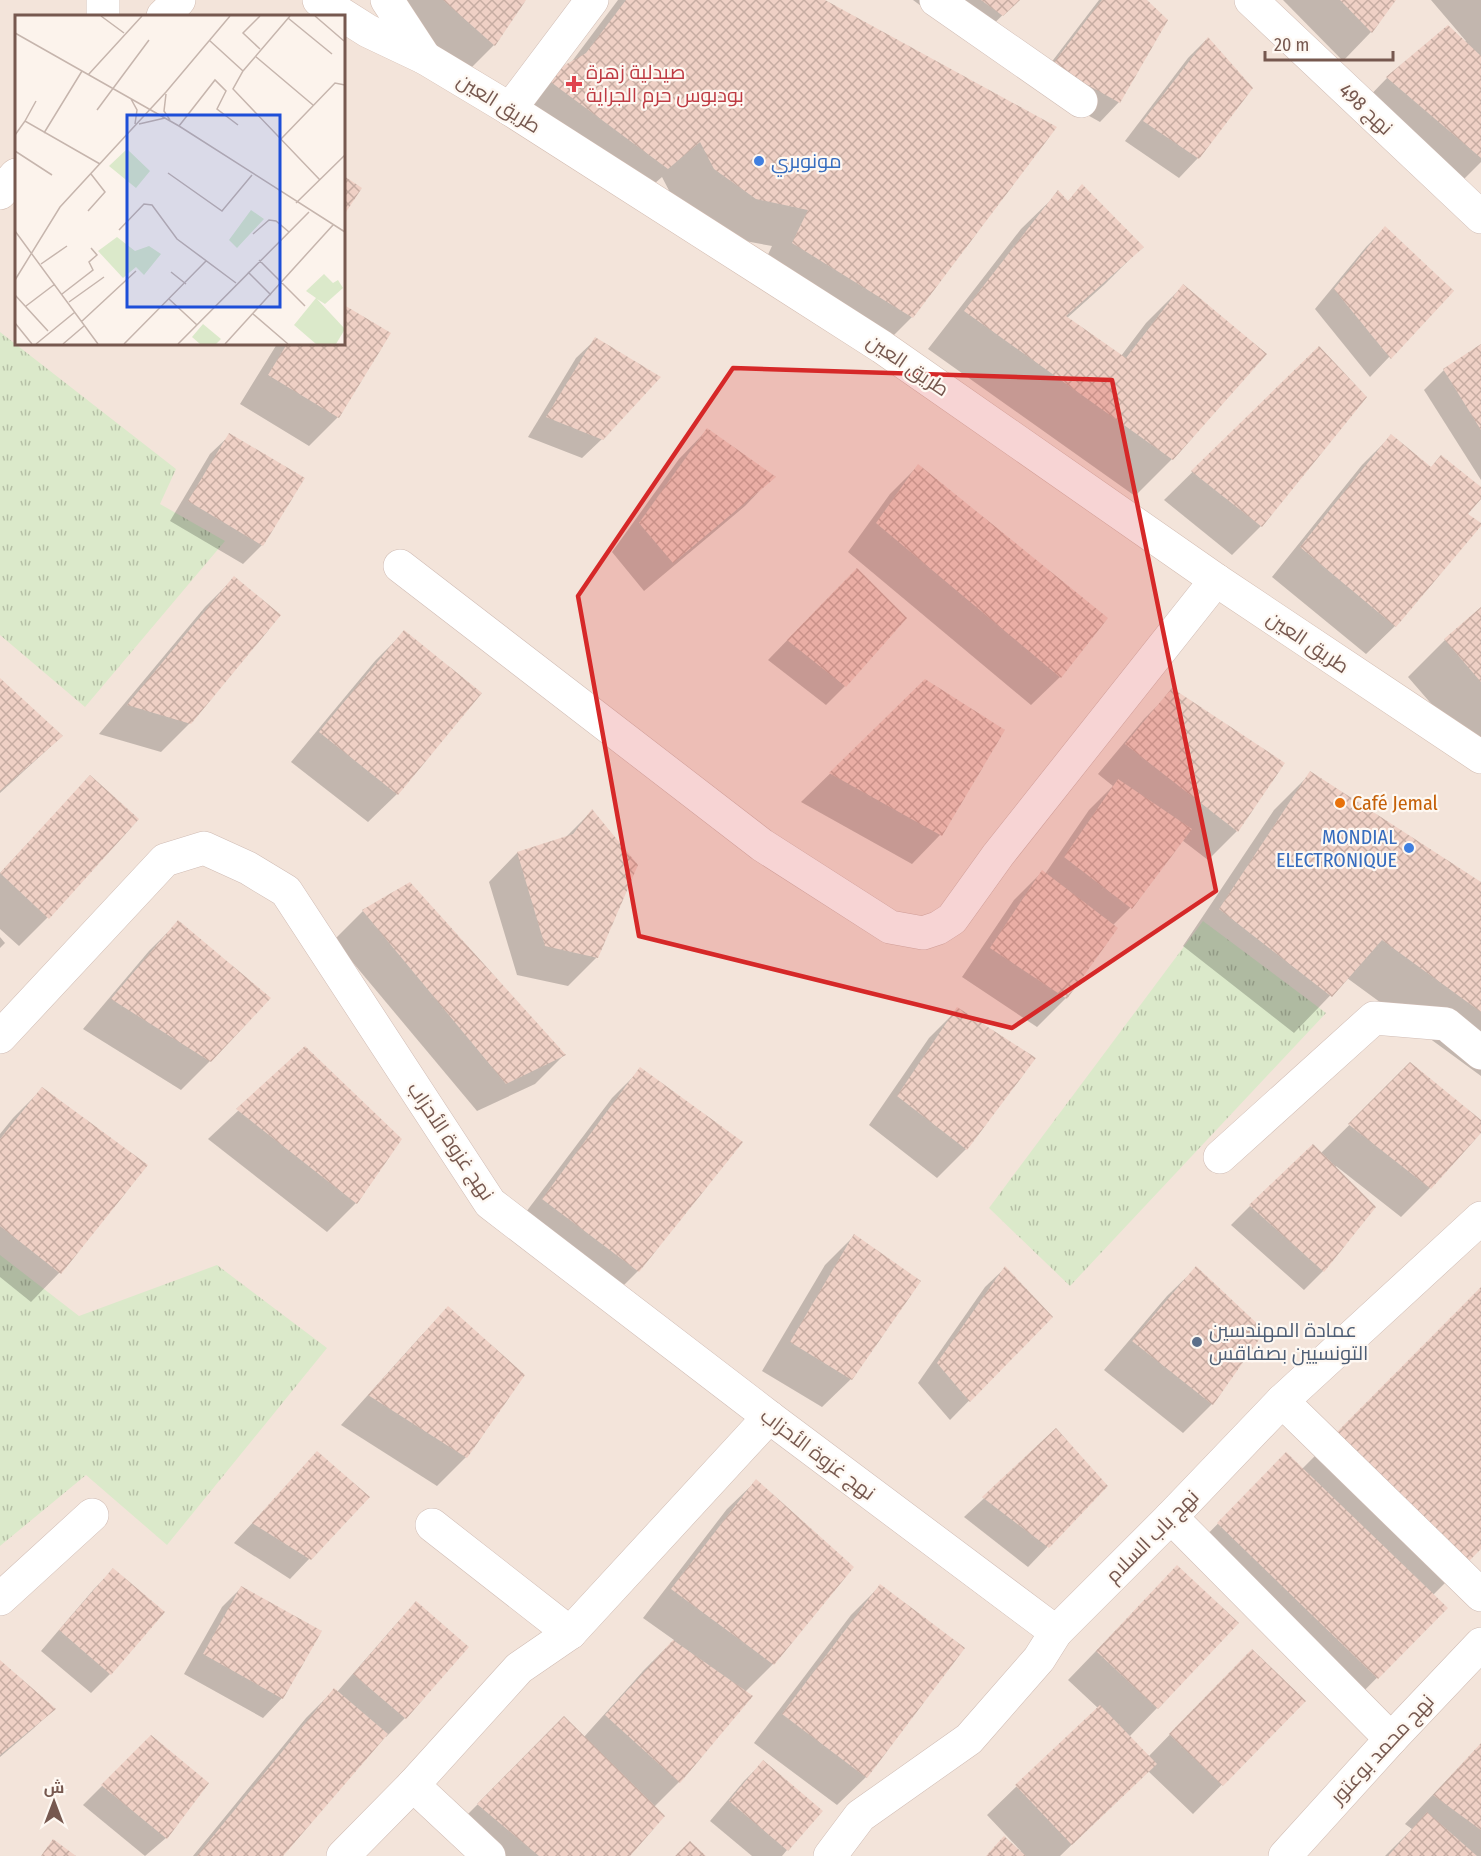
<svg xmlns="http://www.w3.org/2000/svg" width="1481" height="1856" viewBox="0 0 1481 1856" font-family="'Fira Sans Condensed',Cairo,sans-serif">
<defs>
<pattern id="grass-tufts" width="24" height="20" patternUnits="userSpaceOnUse" patternTransform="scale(1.5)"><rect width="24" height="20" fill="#dbe9ca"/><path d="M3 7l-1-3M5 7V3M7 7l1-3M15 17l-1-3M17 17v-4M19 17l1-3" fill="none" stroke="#b6c0a6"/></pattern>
<pattern id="building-cross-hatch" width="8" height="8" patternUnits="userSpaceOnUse" patternTransform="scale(1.5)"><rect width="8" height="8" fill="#efd0c5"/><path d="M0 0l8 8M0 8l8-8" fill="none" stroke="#c6aca2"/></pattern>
</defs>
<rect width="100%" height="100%" fill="#fcf3ec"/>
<path fill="#f3e4da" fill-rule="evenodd" d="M0 0H1481V1856H0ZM16 16H344V344H16Z"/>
<g fill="url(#grass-tufts)">
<polygon points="0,332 176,469 160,504 225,541 85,707 0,635"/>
<polygon points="1203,921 1326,1013 1070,1286 989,1208"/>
<polygon points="0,1255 79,1316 217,1265 327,1348 167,1545 86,1475 0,1546"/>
</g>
<g fill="#0003">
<polygon points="382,0 524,0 494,45 465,74"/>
<polygon points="618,0 822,0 912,317 875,354 756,280 772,246 718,236 677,206 662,177 630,205 508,115 570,64"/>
<polygon points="913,0 1018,0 973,44"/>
<polygon points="1099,0 1144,0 1119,102 1100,122 1034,85"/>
<polygon points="1283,0 1394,0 1371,32 1343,61"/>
<polygon points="1431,0 1481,0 1481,162 1455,188 1359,107 1387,78 1466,41"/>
<polygon points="1207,39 1198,158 1179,178 1125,141 1188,58"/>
<polygon points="1082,186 1142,247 1105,284 1067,318 1121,356 1146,323 1183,286 1172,459 1135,496 928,349 1021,229 1058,193 1067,202"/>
<polygon points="1385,228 1452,291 1370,377 1315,309 1366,247"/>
<polygon points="344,307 389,334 338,417 309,446 240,404 277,344 344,344"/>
<polygon points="596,339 602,439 582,458 528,437 576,358"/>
<polygon points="1481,345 1481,480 1424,390 1444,370"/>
<polygon points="1319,348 1261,526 1232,555 1164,500"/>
<polygon points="707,430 773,477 745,506 644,591 612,552 679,459"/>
<polygon points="230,435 262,545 243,564 170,521 210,454"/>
<polygon points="1391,436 1430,468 1481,489 1481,497 1465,514 1395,626 1366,654 1272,577 1362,465"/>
<polygon points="918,466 1060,677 1031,705 848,552 890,494"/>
<polygon points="234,578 190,723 161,752 99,734 205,607"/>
<polygon points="837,589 845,686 826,705 768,660"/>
<polygon points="1481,609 1481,761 1408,677 1445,640"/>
<polygon points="404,632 397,794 368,822 291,762 375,661"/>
<polygon points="0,680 61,737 0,793"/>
<polygon points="925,681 1003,731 940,835 912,864 801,802"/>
<polygon points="1173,690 1283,764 1237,831 1208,860 1182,840 1130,908 1112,926 1066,998 1037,1027 962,977 1014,900 1042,872 1045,874 1089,810 1113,786 1098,774 1144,719"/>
<polygon points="1311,773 1481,884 1481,1076 1347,978 1294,1033 1183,946 1274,810"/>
<polygon points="90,777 48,917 19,946 0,929 0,873"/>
<polygon points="592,811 597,957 568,986 517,975 489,882 517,853 565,838"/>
<polygon points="410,884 564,1055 535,1084 477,1111 334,940 363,911"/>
<polygon points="178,922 210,1061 181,1090 83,1029 149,951"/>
<polygon points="0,937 5,943 0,948"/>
<polygon points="958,1009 1034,1058 966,1149 937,1178 869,1125 929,1038"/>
<polygon points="305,1048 356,1203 327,1232 208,1139"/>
<polygon points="1411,1064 1481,1122 1481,1130 1430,1188 1401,1217 1336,1166 1323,1271 1304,1290 1231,1225 1250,1206 1321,1153"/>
<polygon points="641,1069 638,1271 609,1300 514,1228 612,1098"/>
<polygon points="42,1089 146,1165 59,1273 31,1302 0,1277 0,1134 13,1118"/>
<polygon points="854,1236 851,1379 822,1407 762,1371 825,1265"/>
<polygon points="1005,1268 1051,1317 950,1420 918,1383 985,1287"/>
<polygon points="1196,1268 1263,1332 1212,1404 1183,1433 1104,1370 1167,1296"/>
<polygon points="1481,1289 1481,1547 1433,1595 1446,1608 1348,1707 1189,1553 1258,1483 1302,1469"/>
<polygon points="448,1308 523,1375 466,1457 437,1486 341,1425 420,1337"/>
<polygon points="1056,1431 1106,1486 1028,1567 964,1517"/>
<polygon points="298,1473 368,1497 290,1579 234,1543"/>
<polygon points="756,1481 773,1664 745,1692 751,1696 679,1782 654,1807 628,1856 476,1856 449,1833 564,1718 584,1737 644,1670 674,1640 643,1618 727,1509"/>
<polygon points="113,1570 110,1674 91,1693 41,1651 94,1589"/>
<polygon points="880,1586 866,1777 837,1805 754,1743 851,1615"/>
<polygon points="241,1588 282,1698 263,1718 184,1674 222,1607"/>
<polygon points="1149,1596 1157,1708 1129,1737 1148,1757 1223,1680 1304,1701 1193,1814 1148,1771 1060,1856 986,1856 1021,1851 987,1815 1098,1708 1068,1680"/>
<polygon points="416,1603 405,1718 386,1737 384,1736 281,1856 193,1856 306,1718 334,1690 337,1692 397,1623"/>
<polygon points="0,1662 54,1709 34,1728 0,1757"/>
<polygon points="151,1737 166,1838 145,1856 83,1805"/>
<polygon points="1481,1744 1481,1856 1385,1856 1412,1829 1405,1824"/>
<polygon points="763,1762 787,1850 782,1856 752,1856 710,1821 744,1781"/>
</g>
<g fill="url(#building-cross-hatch)">
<polygon points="443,0 526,0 495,46"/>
<polygon points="626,0 825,0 1057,127 913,318 792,243 808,210 756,199 714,169 700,142 668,169 544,77 586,53"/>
<polygon points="981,0 1020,0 1003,16"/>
<polygon points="1102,0 1147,0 1168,20 1120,103 1052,65"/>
<polygon points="1340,0 1396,0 1372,33"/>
<polygon points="1448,25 1481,56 1481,158 1386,77"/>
<polygon points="1208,37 1253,88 1199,159 1143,121"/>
<polygon points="344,176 362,188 344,215"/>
<polygon points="1082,184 1144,247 1066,316 1126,358 1183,284 1267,354 1173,460 964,311 1058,190 1068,201"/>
<polygon points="1385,226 1454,291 1391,359 1334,289"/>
<polygon points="344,305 391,333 339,418 268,375 287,344 344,344"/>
<polygon points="595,337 661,377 603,440 546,417"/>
<polygon points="1481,344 1481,430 1443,369"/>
<polygon points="1319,346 1367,397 1262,527 1191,471"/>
<polygon points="707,428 776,477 673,563 639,523"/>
<polygon points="229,433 305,478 263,546 188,501"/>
<polygon points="1391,434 1431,467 1441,455 1481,487 1481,499 1468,514 1481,523 1481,526 1396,627 1300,547"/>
<polygon points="918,464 1108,618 1061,678 876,523"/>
<polygon points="857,568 907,618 846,687 787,640"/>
<polygon points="234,576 281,615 191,724 127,705"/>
<polygon points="1481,607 1481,682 1444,639"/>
<polygon points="404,630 482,693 398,795 319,732"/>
<polygon points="0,678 63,736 0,791"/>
<polygon points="925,679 1005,730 942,836 829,773"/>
<polygon points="1172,688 1285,763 1238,832 1125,744"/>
<polygon points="1310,771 1481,882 1481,1012 1382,940 1332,997 1219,909"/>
<polygon points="90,775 139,819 49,919 0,873"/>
<polygon points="1118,779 1192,829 1132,909 1064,857"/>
<polygon points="592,809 638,865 598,958 545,946 517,852 573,834"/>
<polygon points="1042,870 1118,928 1067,999 990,948"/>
<polygon points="410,882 566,1055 506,1084 362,910"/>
<polygon points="178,920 271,998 211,1062 111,999"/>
<polygon points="957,1007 1036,1058 967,1150 897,1096"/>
<polygon points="305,1046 402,1139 357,1204 236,1109"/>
<polygon points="1410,1062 1481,1120 1481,1133 1431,1189 1348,1124"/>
<polygon points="640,1067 743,1142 639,1272 542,1199"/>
<polygon points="42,1087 148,1165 61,1274 0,1226 0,1139"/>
<polygon points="1313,1144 1376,1207 1324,1272 1249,1205"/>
<polygon points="854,1234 921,1281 852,1380 790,1342"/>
<polygon points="1005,1266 1053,1317 970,1402 937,1363"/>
<polygon points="1196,1266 1265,1331 1213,1405 1132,1341"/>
<polygon points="1481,1287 1481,1549 1461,1569 1330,1439"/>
<polygon points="448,1306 525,1375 467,1458 368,1395"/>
<polygon points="1056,1428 1108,1486 1049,1548 982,1497"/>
<polygon points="317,1451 370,1497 311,1560 252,1523"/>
<polygon points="1286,1452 1448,1608 1378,1679 1217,1523"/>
<polygon points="756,1479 854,1567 774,1665 671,1589"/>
<polygon points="1177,1565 1239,1623 1158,1709 1096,1651"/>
<polygon points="113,1568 165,1612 111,1675 59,1630"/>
<polygon points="880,1584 965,1648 867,1778 782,1714"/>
<polygon points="241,1586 322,1631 283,1699 203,1654"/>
<polygon points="416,1601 469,1647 406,1719 353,1674"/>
<polygon points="673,1640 753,1696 680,1783 605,1715"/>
<polygon points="1252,1649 1306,1701 1223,1786 1169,1734"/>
<polygon points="0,1660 56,1709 0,1755"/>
<polygon points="334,1688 388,1734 283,1856 197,1856"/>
<polygon points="1100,1705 1157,1764 1072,1845 1015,1785"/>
<polygon points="564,1716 665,1816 630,1856 539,1856 477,1804"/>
<polygon points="151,1735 209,1783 167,1839 101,1785"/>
<polygon points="1481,1743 1481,1830 1433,1795"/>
<polygon points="763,1760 823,1811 788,1851 729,1801"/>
<polygon points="1427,1812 1477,1856 1388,1856"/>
<polygon points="1004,1836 1026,1856 986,1856"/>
<polygon points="53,1839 76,1856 41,1856"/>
<polygon points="690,1841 706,1856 675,1856"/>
</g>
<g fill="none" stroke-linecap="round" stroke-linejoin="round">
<g stroke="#d0bcb4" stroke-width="34">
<g id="street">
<polyline points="936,0 1081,101"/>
<polyline points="1251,0 1481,217"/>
<polyline points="510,109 592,0"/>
<polyline points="400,566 762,845 890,927 923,933 938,928 952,919 998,855 1216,580"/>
<polyline points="0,1037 165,860 204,848 248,868 286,891 490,1203 769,1417 1056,1632"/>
<polyline points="1220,1157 1374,1018 1446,1024 1481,1053"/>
<polyline points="1282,1401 1481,1595"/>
<polyline points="1171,1517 1391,1739"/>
<polyline points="432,1525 570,1633"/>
<polyline points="0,1599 92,1515"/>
<polyline points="413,1785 489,1856"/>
<polyline points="343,1856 413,1785 519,1668 570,1633 769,1417"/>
<polyline points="830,1856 860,1816 969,1739 1039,1659 1056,1632 1171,1517 1282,1401 1481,1218"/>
<polyline points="1285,1856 1391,1739 1481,1644"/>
</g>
</g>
<g stroke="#d3bcb1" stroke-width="34">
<g id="secondary">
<polyline points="103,0 103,16"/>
<polyline points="319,0 368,31 425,58 510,109 882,347 1216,580 1481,757"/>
<polyline points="387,0 425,58"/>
<polyline points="163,16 179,0"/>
<polyline points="0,193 16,175"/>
</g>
</g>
<use href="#street" stroke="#fff" stroke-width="33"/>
<use href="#secondary" stroke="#fff" stroke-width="33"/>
</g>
<path fill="#d62828" fill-opacity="0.2" stroke="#d62828" stroke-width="4.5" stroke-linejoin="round" d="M733 368 1112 380 1216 891 1012 1028 639 936 578 596Z"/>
<path fill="#e0444e" stroke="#fef8f2" stroke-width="2" d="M571 75h6v6h6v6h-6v6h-6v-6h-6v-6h6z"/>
<g fill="#3f7fe0" stroke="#fef8f2" stroke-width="2">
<circle cx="759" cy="161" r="6"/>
<circle cx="1409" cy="848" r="6"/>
</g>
<circle fill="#e8710a" stroke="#fef8f2" stroke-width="2" cx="1340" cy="803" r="6"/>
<circle fill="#5c6f8a" stroke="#fef8f2" stroke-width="2" cx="1197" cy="1342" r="6"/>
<g text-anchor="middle" stroke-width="4.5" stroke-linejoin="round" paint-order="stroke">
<g font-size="20" fill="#be3a42" stroke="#fef8f2" text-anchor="start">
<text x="586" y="79">صيدلية زهرة<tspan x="586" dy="23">بودبوس حرم الجراية</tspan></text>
</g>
<g font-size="20" fill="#76584f" stroke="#fef8f2">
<text transform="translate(499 103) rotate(32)" y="7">طريق العين</text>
<text transform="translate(1366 109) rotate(43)" y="7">نهج 498</text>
<text transform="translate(908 365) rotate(34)" y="7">طريق العين</text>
<text transform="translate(1308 642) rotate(34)" y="7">طريق العين</text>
<text transform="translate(451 1141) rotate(56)" y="7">نهج غزوة الأحزاب</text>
<text transform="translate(818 1454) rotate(37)" y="7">نهج غزوة الأحزاب</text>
<text transform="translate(1152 1536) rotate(-45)" y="7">نهج باب السلام</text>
<text transform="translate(1382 1749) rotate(-47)" y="7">نهج محمد بوعتور</text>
</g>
<g font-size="20" fill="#366cbe" stroke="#fef8f2" text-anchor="start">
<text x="771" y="168">مونوبري</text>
<text x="1397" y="844" text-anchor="end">MONDIAL<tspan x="1397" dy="23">ELECTRONIQUE</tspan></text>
</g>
<g font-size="20" fill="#c56008" stroke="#fef8f2" text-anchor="start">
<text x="1352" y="810">Café Jemal</text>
</g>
<g font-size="20" fill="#4e5e75" stroke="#fef8f2" text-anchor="start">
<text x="1209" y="1337">عمادة المهندسين<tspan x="1209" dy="23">التونسيين بصفاقس</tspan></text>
</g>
</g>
<g transform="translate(15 15)">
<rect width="330" height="330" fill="#fcf3ec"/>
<path d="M112 134 135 156 121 173 94 151ZM236 195 249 204 222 233 214 225ZM102 222 120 236 134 231 146 239 129 260 121 252 108 263 83 236ZM309 259 318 268 323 265 328 273 310 289 302 284 330 314 321 329H301L279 310 301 283 291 276ZM188 309 206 324 201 329H185L177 322Z" fill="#dbe9ca"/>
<path fill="none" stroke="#c6b5ad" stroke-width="1.5" d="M86 1 109 18M245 1 228 18 245 34M275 1 228 56 218 74 305 165M300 1 329 26M273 3 317 39M0 18 164 111 330 217M194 25 228 56M240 41 298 90M73 60 127 1M151 79 149 96 155 105M116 84 122 95 120 109M82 95 134 25M10 106 21 86M124 109 150 103M164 111 200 65 211 76 202 94 223 110M29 118 67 56M0 120 10 106 85 149M266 124 320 68 330 70M0 136 37 160M153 158 207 196 237 160M281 188 330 140M73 196 90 177 76 159M104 215 129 189 137 190 162 224 221 268M0 216 83 329M238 219 254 205 261 206 274 217M244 245 290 291M26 249 52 231M156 257 171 269M233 257 256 280M0 265 45 192 151 77 215 1M47 279 78 255 74 247 82 240 76 233M0 280 33 316M154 284 182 310M54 287 89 262M11 291 40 269M238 299 273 329M66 307 121 256M0 308 17 329M21 329 60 297M48 329 69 311M109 329 191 246M163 329 294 197M210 329 318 210"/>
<path fill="#1d4ed8" fill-opacity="0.15" stroke="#1d4ed8" stroke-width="3" d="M112 100H265V292H112Z"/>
<rect width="330" height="330" fill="none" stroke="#76584f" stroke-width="3"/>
</g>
<g transform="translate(54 1802)" stroke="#fef8f2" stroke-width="4.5" paint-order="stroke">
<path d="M0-4.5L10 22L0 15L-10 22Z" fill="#76584f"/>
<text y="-9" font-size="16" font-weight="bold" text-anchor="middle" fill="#76584f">ش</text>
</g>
<path d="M1265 51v9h128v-9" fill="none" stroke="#76584f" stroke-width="3"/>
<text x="1274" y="51" font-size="18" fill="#76584f" stroke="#fef8f2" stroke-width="4.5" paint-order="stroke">20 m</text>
</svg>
